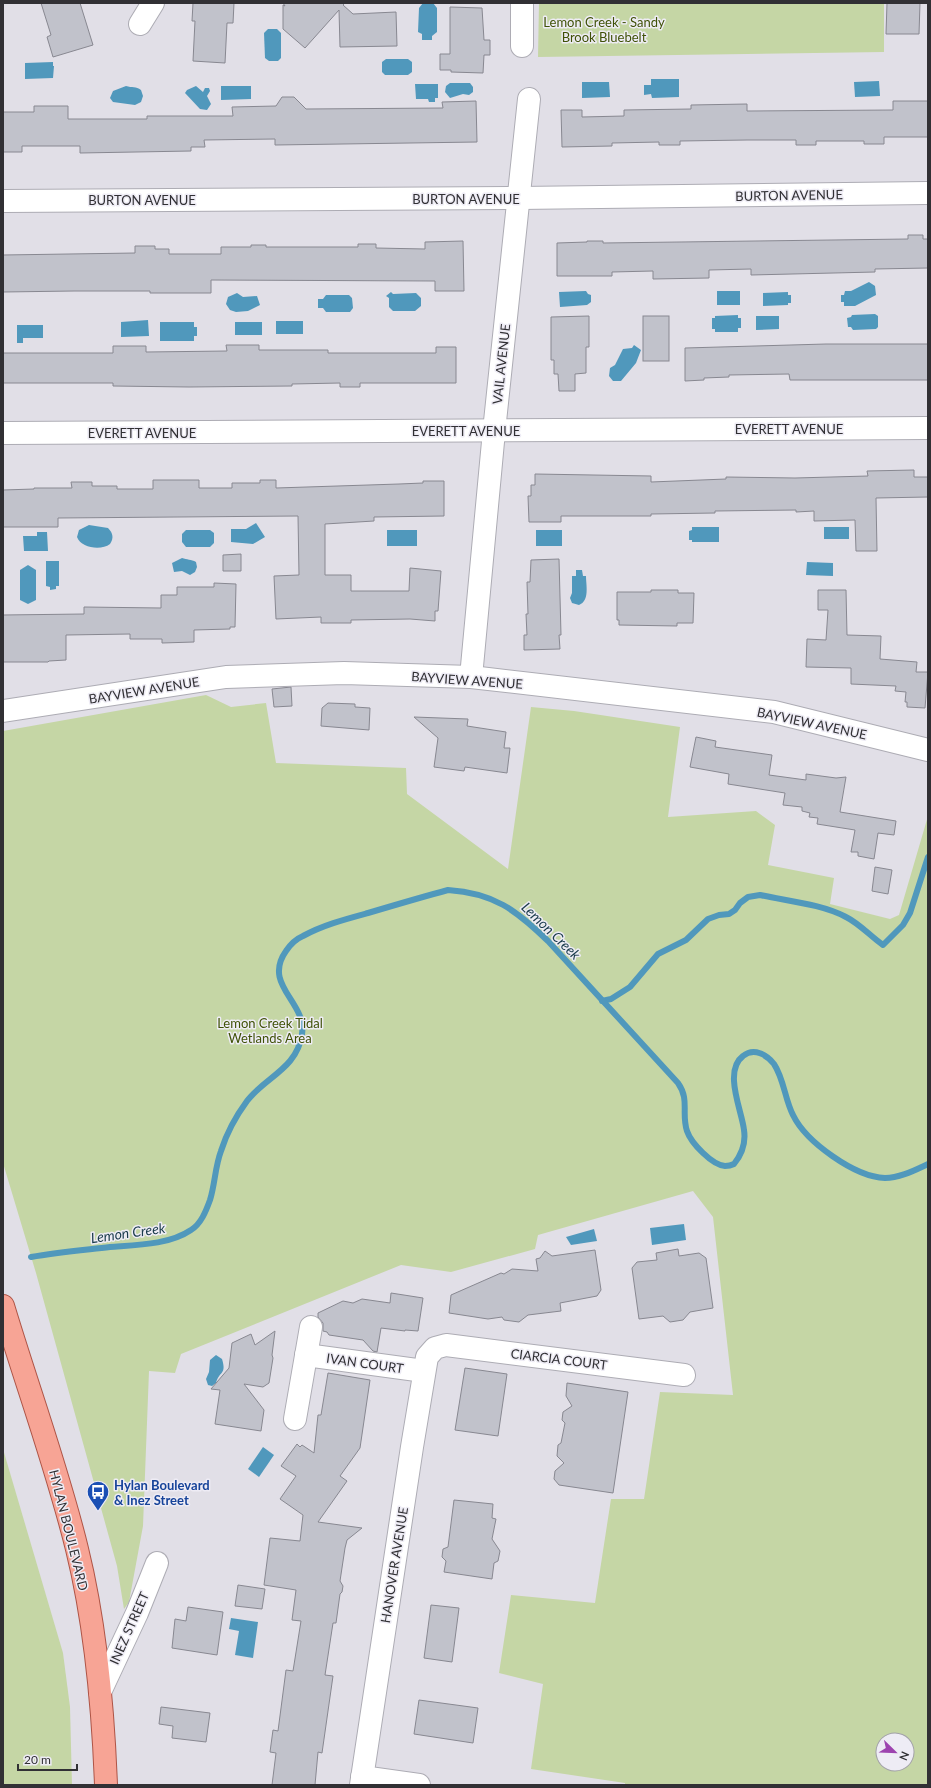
<svg xmlns="http://www.w3.org/2000/svg" width="931" height="1788" viewBox="0 0 931 1788" font-family="Lato,sans-serif">
<rect width="100%" height="100%" fill="#e1dfe7"/>
<g fill="#c5d6a5" fill-rule="evenodd">
<polygon points="539,3 884,3 884,52 538,57"/>
<path d="M206 695 231 707 266 703 276 763 406 768 407 794 508 869 531 707 574 711 680 727 668 817 756 811 775 825 768 865 834 878 830 904 890 919 899 915 928 816V1785H625V1783L531 1769 543 1684 499 1673 511 1595 595 1603 611 1499H644L660 1392 733 1395 713 1217 693 1191 538 1235 535 1249 451 1272 401 1265 181 1354 175 1373 149 1371 143 1526 129 1602 124 1609 117 1566 36 1273 3 1163V731ZM883 1740H907V1764H883Z"/>
<polygon points="3,1449 63,1653 70,1707 72,1785 3,1785"/>
</g>
<g fill="#5098bc">
<polygon points="423,3 433,3 437,8 437,32 432,36 432,40 422,40 422,34 418,32 419,8"/>
<polygon points="268,29 277,29 281,33 281,58 278,61 269,61 265,58 264,33"/>
<polygon points="386,59 408,59 412,62 412,72 408,75 385,75 382,72 382,62"/>
<polygon points="53,62 53,66 54,66 53,78 25,79 25,63"/>
<polygon points="651,79 679,79 679,97 652,98 651,94 644,95 644,85 651,85"/>
<polygon points="879,81 880,96 855,97 854,82"/>
<polygon points="582,82 609,82 610,97 582,98"/>
<polygon points="450,83 470,83 473,87 473,92 469,95 463,94 450,98 445,92 446,86"/>
<polygon points="415,84 438,84 438,98 435,98 435,102 429,102 428,99 416,99"/>
<path d="M126 86C132 88 136 86 141 90L143 96 141 102 135 105 113 102 110 98 113 91Z"/>
<polygon points="196,86 203,92 205,88 209,88 210,91 207,96 211,104 207,110 200,109 185,93 187,90"/>
<polygon points="221,86 251,86 251,99 221,100"/>
<polygon points="869,282 875,286 876,295 855,306 844,306 844,302 841,302 841,295 844,295 845,291 851,291"/>
<polygon points="586,291 588,294 591,295 591,302 587,305 560,307 559,292"/>
<rect x="717" y="291" width="23" height="14"/>
<polygon points="391,292 393,294 416,293 421,298 421,306 415,311 393,311 389,307 389,298 386,296"/>
<polygon points="788,292 788,295 791,295 791,303 788,303 788,305 763,306 763,293"/>
<polygon points="237,293 243,297 257,296 260,305 248,311 236,312 230,310 226,304 228,297"/>
<polygon points="326,295 349,295 352,298 353,308 350,312 326,312 323,308 318,308 318,299 323,299"/>
<polygon points="875,314 878,316 878,327 876,329 853,330 851,327 848,327 847,318 851,317 852,315"/>
<polygon points="738,315 738,318 741,318 741,328 738,328 738,332 715,332 715,329 712,329 712,318 715,318 715,316"/>
<polygon points="756,316 779,316 779,329 756,330"/>
<polygon points="148,320 149,336 121,337 121,322"/>
<rect x="276" y="321" width="27" height="13"/>
<polygon points="160,322 194,322 194,327 197,327 197,336 194,336 194,341 160,341"/>
<rect x="235" y="322" width="27" height="13"/>
<polygon points="17,325 43,325 43,338 23,338 23,343 17,343"/>
<polygon points="634,345 641,350 636,363 621,381 613,381 609,376 610,368 615,365 623,349 632,348"/>
<polygon points="256,523 265,537 253,544 231,542 231,529 246,529"/>
<path d="M89 525 108 528C113 533 114 538 110 544 101 551 81 548 77 537L79 530Z"/>
<polygon points="692,527 719,527 719,542 692,542 692,540 689,540 689,531 692,530"/>
<rect x="824" y="527" width="25" height="12"/>
<polygon points="186,530 210,530 214,533 214,543 210,547 186,547 182,542 182,534"/>
<rect x="387" y="530" width="30" height="16"/>
<rect x="536" y="530" width="26" height="16"/>
<polygon points="37,532 47,532 48,551 24,551 23,536 37,536"/>
<path d="M182 558C187 560 191 559 196 562L197 567 195 572 190 575 182 571 174 572 172 563Z"/>
<polygon points="46,561 59,561 59,586 56,586 56,589 50,590 50,587 46,586"/>
<polygon points="807,562 833,563 833,576 806,575"/>
<polygon points="28,565 36,570 36,600 28,604 20,600 20,570"/>
<path d="M576 570H582L583 576H586C586 585 590 601 579 605L572 603 570 598 572 593V576H576Z"/>
<polygon points="684,1224 686,1240 652,1245 650,1228"/>
<polygon points="594,1229 597,1241 571,1245 566,1237"/>
<path d="M216 1355 222 1359C227 1375 219 1371 216 1383L212 1386 208 1385 206 1379 209 1372 210 1360Z"/>
<polygon points="263,1447 274,1455 259,1477 248,1469"/>
<polygon points="231,1618 258,1622 253,1658 235,1655 239,1631 229,1629"/>
</g>
<g fill="none" stroke-linecap="round" stroke-linejoin="round">
<g stroke="#5098bc" stroke-width="6">
<path d="M602 1001 611 999 630 987 658 954 686 940 708 919 719 915 729 914 735 910 740 903 748 897 760 895C787 901 822 904 846 917 860 924 870 936 883 945L903 925 910 913 928 857"/>
<path d="M31 1257C58 1252 84 1250 110 1247 136 1245 169 1245 191 1230 201 1224 206 1211 210 1200 215 1184 215 1167 221 1151 226 1135 236 1116 247 1101 265 1077 297 1069 302 1034 307 1002 262 985 286 951 290 945 296 939 303 936 323 925 346 919 368 913 395 905 422 897 448 890 494 893 516 910 548 941L678 1083C690 1100 681 1113 687 1131 691 1143 712 1165 725 1166 728 1166 732 1165 734 1164 742 1154 746 1143 744 1130 742 1111 723 1071 743 1056 754 1047 767 1055 774 1064 784 1079 785 1100 793 1115 806 1142 855 1177 885 1178 900 1178 915 1170 928 1164"/>
</g>
</g>
<g fill="#c1c2cb" stroke="#888891">
<polygon points="41,3 80,3 93,45 53,57 47,37 51,35"/>
<polygon points="193,3 234,3 233,23 227,23 225,63 193,61 195,21 192,21"/>
<polygon points="283,3 345,3 343,5 353,14 396,12 397,46 340,47 339,10 305,48 283,29 283,5 285,6"/>
<polygon points="887,3 920,3 919,34 886,34"/>
<polygon points="450,7 482,8 484,40 490,40 490,55 484,55 483,73 451,72 451,70 440,70 440,54 450,54"/>
<polygon points="282,97 294,97 306,109 443,108 442,102 476,101 477,142 275,145 275,139 204,140 205,147 191,147 191,151 80,153 80,146 22,146 22,152 3,152 3,112 34,112 34,106 68,106 68,119 147,119 147,116 233,116 232,107 276,106"/>
<polygon points="893,101 928,101 928,137 884,137 884,144 864,144 864,141 816,141 816,145 796,145 796,140 747,140 680,141 680,145 659,145 659,142 612,143 612,146 562,147 561,110 582,110 582,117 624,116 624,110 691,109 691,105 747,104 747,111 893,110"/>
<polygon points="908,235 923,235 923,239 928,239 928,268 875,269 875,272 751,275 751,269 709,270 709,278 653,279 653,271 612,272 612,276 557,276 557,243 587,242 587,241 603,241 603,243 908,239"/>
<polygon points="463,241 464,291 435,291 435,281 211,280 211,293 150,293 150,291 74,291 3,292 3,255 135,253 135,246 155,246 155,249 169,249 169,254 221,254 221,247 251,247 251,245 266,245 266,247 358,247 358,244 376,244 376,248 425,249 425,242"/>
<polygon points="589,316 589,347 586,347 586,373 575,374 575,391 559,391 558,374 554,374 554,360 551,360 551,317"/>
<rect x="643" y="316" width="26" height="45"/>
<polygon points="826,344 928,344 928,380 790,380 789,374 729,375 729,377 704,378 704,380 685,381 685,348"/>
<polygon points="226,345 259,345 259,350 328,350 328,353 436,353 436,347 456,347 456,383 360,383 360,387 340,387 340,383 292,384 292,386 189,387 113,386 113,383 3,383 3,353 113,353 113,346 146,346 146,352 227,351"/>
<polygon points="914,470 914,477 928,477 928,497 876,498 877,551 856,551 855,520 814,521 814,511 796,512 796,510 715,511 715,513 651,514 651,516 561,516 561,522 529,522 528,496 531,496 531,485 535,485 535,474 651,476 651,482 726,479 726,477 795,478 868,476 867,471"/>
<polygon points="153,480 199,480 199,488 232,488 232,483 260,483 260,480 276,480 276,488 399,484 423,483 423,481 444,481 444,516 374,517 374,521 325,524 325,575 351,575 351,591 409,591 410,568 441,571 438,611 435,611 435,621 410,619 351,620 351,623 321,623 321,617 276,619 274,576 299,575 298,516 58,518 58,527 3,527 3,490 34,489 34,488 72,488 71,482 92,482 92,486 117,486 117,489 153,489"/>
<polygon points="241,554 241,571 223,571 223,555"/>
<polygon points="559,559 561,635 559,635 560,649 524,650 524,635 527,635 526,614 528,614 527,582 530,582 531,560"/>
<polygon points="214,583 236,584 235,627 230,627 230,629 194,630 194,642 162,643 162,639 130,639 130,634 66,635 66,660 49,661 48,662 3,662 3,615 84,614 84,607 161,608 161,595 177,595 177,587 214,587"/>
<polygon points="651,590 678,590 678,593 694,593 693,623 677,623 677,626 619,625 619,620 617,620 617,592 651,592"/>
<polygon points="818,590 846,590 847,635 881,636 880,659 917,662 916,672 928,672 925,708 907,707 907,702 905,702 906,692 895,691 896,686 851,684 851,668 806,667 807,639 826,640 828,610 818,610"/>
<polygon points="291,687 292,706 274,707 272,689"/>
<polygon points="328,703 355,704 355,707 370,708 369,730 321,726 322,708"/>
<polygon points="414,717 468,719 467,726 506,732 504,748 510,748 507,773 465,767 464,771 434,767 438,738"/>
<polygon points="696,737 716,741 715,747 772,755 769,775 806,780 806,774 836,778 846,777 840,812 896,821 894,835 878,833 874,859 858,856 858,852 851,852 855,830 817,824 818,818 809,817 810,813 802,811 802,807 783,805 785,793 728,784 729,774 690,767"/>
<polygon points="875,867 892,870 888,894 872,891"/>
<polygon points="678,1249 679,1256 699,1253 706,1258 713,1308 690,1312 683,1320 670,1322 663,1316 639,1319 632,1268 637,1262 657,1260 656,1253"/>
<polygon points="595,1250 601,1290 597,1296 560,1303 561,1311 528,1315 519,1322 504,1320 502,1317 488,1319 449,1313 451,1295 501,1273 504,1274 512,1269 538,1271 536,1259 540,1258 545,1251 552,1256"/>
<polygon points="391,1293 423,1298 418,1331 405,1330 405,1331 381,1328 377,1352 373,1351 363,1340 329,1335 327,1332 323,1331 323,1323 318,1317 318,1313 343,1301 353,1303 362,1299 390,1303"/>
<polygon points="275,1331 272,1355 273,1358 269,1383 263,1387 244,1384 264,1410 261,1431 215,1424 220,1390 211,1389 229,1368 232,1343 251,1334 255,1345"/>
<polygon points="465,1368 507,1374 498,1436 455,1430"/>
<polygon points="328,1373 370,1380 360,1448 340,1476 347,1481 318,1522 362,1528 347,1540 345,1548 340,1581 343,1586 342,1592 340,1594 336,1623 333,1623 325,1675 333,1676 322,1753 318,1752 315,1785 272,1785 276,1753 270,1752 273,1730 278,1731 286,1670 293,1671 301,1621 292,1620 296,1590 264,1585 270,1538 300,1541 303,1515 280,1499 296,1476 281,1466 297,1444 300,1447 302,1445 314,1453 318,1415 321,1415"/>
<polygon points="567,1383 628,1392 613,1493 559,1485 554,1479 555,1471 564,1463 557,1456 558,1445 561,1443 565,1423 562,1420 563,1412 572,1406 566,1396"/>
<polygon points="454,1500 493,1504 492,1518 496,1519 492,1539 500,1551 498,1561 494,1563 492,1579 444,1572 446,1561 442,1557 443,1549 448,1547"/>
<polygon points="238,1585 265,1589 262,1609 235,1606"/>
<polygon points="431,1605 459,1608 452,1662 424,1658"/>
<polygon points="188,1607 223,1612 217,1655 172,1648 175,1619 186,1621"/>
<polygon points="419,1700 478,1708 473,1743 414,1734"/>
<polygon points="161,1707 210,1713 206,1742 172,1738 173,1726 159,1724"/>
</g>
<g fill="none" stroke-linecap="round" stroke-linejoin="round">
<g stroke="#adacb4" stroke-width="24">
<g id="minor">
<polyline points="140,24 153,3"/>
<polyline points="522,46 522,3"/>
<polyline points="3,201 519,198 928,193"/>
<polyline points="3,433 928,428"/>
<polyline points="471,677 494,431 529,99"/>
<polyline points="3,711 226,677 344,673 471,677 774,712 928,750"/>
<polyline points="306,1355 424,1371"/>
<polyline points="295,1419 311,1327"/>
<polyline points="100,1692 137,1613 157,1563"/>
<polyline points="362,1777 419,1785"/>
<polyline points="361,1785 412,1447 427,1357 435,1348 446,1345 684,1375"/>
</g>
</g>
<g stroke="#ae5446" stroke-width="24">
<path id="major" d="M3 1306C27 1386 57 1467 77 1549 96 1626 103 1706 106 1785"/>
</g>
<use href="#minor" stroke="#fff" stroke-width="22"/>
<use href="#major" stroke="#f7a495" stroke-width="22"/>
</g>
<defs>
<g id="bus-pin" transform="scale(1.15)"><path d="M0 17L-7.5 6A9.5 9.5 0 1 1 7.5 6Z" fill="#1a4fb4" stroke="#eeecf5"/><path d="M-5-6H5V4H4V6H2V4H-2V6H-4V4H-5ZM-3.5-4V0h7V-4ZM-3.5 1.2v1.5H-2V1.2ZM2 1.2v1.5H3.5V1.2Z" fill="#fff"/></g>
</defs>
<g fill-rule="evenodd">
<use href="#bus-pin" x="98" y="1492"/>
</g>
<g text-anchor="middle" stroke-width="3" stroke-linejoin="round" paint-order="stroke">
<g font-size="13" fill="#3f5106" stroke="#eeecf5">
<text x="604" y="27">Lemon Creek - Sandy<tspan x="604" dy="15">Brook Bluebelt</tspan></text>
<text x="270" y="1028">Lemon Creek Tidal<tspan x="270" dy="15">Wetlands Area</tspan></text>
</g>
<g font-size="13" fill="#313034" stroke="#eeecf5">
<text transform="translate(789 195) rotate(-1)" y="5">BURTON AVENUE</text>
<text x="466" y="204">BURTON AVENUE</text>
<text x="142" y="205">BURTON AVENUE</text>
<text transform="translate(501 364) rotate(-84)" y="5">VAIL AVENUE</text>
<text x="789" y="434">EVERETT AVENUE</text>
<text x="466" y="436">EVERETT AVENUE</text>
<text x="142" y="438">EVERETT AVENUE</text>
<text transform="translate(467 680) rotate(4)" y="5">BAYVIEW AVENUE</text>
<text transform="translate(144 690) rotate(-9)" y="5">BAYVIEW AVENUE</text>
<text transform="translate(812 723) rotate(12)" y="5">BAYVIEW AVENUE</text>
<text transform="translate(559 1359) rotate(7)" y="5">CIARCIA COURT</text>
<text transform="translate(365 1363) rotate(8)" y="5">IVAN COURT</text>
<text transform="translate(69 1530) rotate(76)" y="5">HYLAN BOULEVARD</text>
<text transform="translate(394 1565) rotate(-81)" y="5">HANOVER AVENUE</text>
<text transform="translate(129 1628) rotate(-66)" y="5">INEZ STREET</text>
</g>
<g font-size="13" font-weight="bold" fill="#164399" stroke="#eeecf5" text-anchor="start">
<text x="114" y="1490">Hylan Boulevard<tspan x="114" dy="15">&amp; Inez Street</tspan></text>
</g>
<g font-size="14" font-style="italic" fill="#1a3b4b" stroke="#eeecf5">
<text transform="translate(551 931) rotate(44)" y="5">Lemon Creek</text>
<text transform="translate(128 1233) rotate(-8)" y="5">Lemon Creek</text>
</g>
</g>
<rect width="931" height="1788" fill="none" stroke="#313034" stroke-width="8"/>
<g transform="translate(895 1752) rotate(113)"><circle r="19" fill="#eeecf5" stroke="#a2a1a8"/>
<path d="M0-3L7 15L0 10L-7 15Z" fill="#9d44af"/>
<text y="-6" font-size="11" font-weight="bold" text-anchor="middle" fill="#313034">N</text>
</g>
<path d="M18 1764v6h59v-6" fill="none" stroke="#313034" stroke-width="2"/>
<text x="24" y="1764" font-size="12" fill="#313034" stroke="#eeecf5" stroke-width="3" paint-order="stroke">20 m</text>
</svg>
